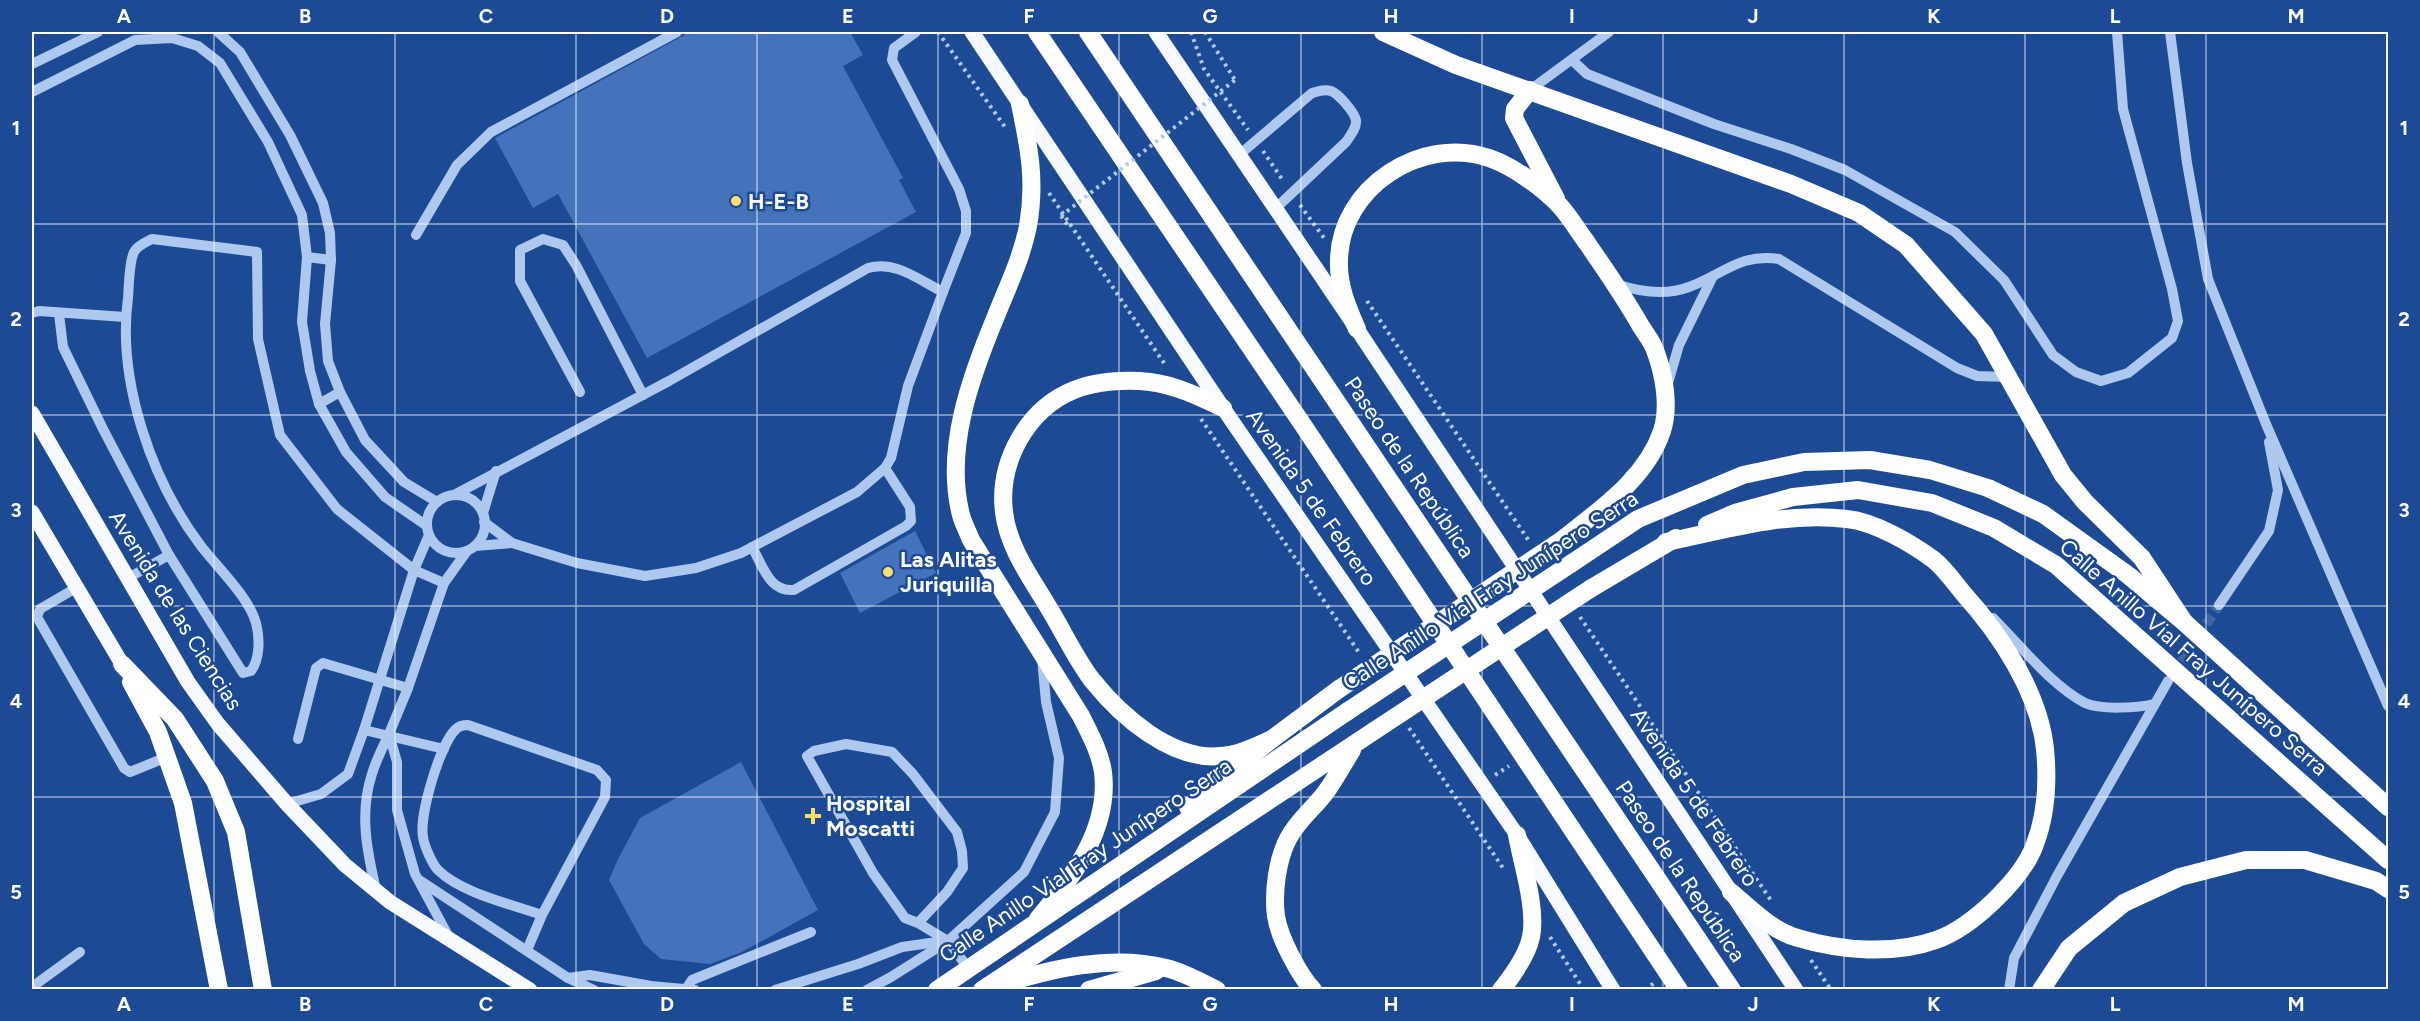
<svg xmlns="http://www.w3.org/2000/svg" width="2420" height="1021" viewBox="0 0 2420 1021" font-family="Figtree,sans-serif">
<rect width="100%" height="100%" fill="#1c4a95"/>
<g fill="#4473bc">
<polygon points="690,32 850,32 863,55 843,66 903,178 899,180 916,212 647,358 558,194 533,208 495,138"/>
<polygon points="915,531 936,573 860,613 840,573"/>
<polygon points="741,762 818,910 742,952 710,964 661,959 644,944 609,880 618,859 640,818"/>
</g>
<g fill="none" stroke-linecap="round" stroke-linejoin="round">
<polyline stroke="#3e65a5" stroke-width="10" stroke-dasharray="10 5" stroke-linecap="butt" points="2173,674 2219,605"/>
<g stroke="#afc8ef" stroke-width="4" stroke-dasharray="3 4.5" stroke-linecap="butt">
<polyline points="938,32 1005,127"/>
<polyline points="1191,32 1204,69 1248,130"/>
<polyline points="1205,32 1235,80"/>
<polyline points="1263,151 1284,182"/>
<polyline points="1049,193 1166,366"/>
<polyline points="1300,205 1324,238"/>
<polyline points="1061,216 1070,228"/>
<polyline points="1367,301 1529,541"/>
<polyline points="1201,419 1360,654"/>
<polyline points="1580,617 1772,902"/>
<polyline points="1409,728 1505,871"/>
<polyline points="1495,775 1509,766"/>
<polyline points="1550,937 1584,990"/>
<polyline points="1811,960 1831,990"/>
<polyline points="1645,990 1654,983"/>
</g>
<g stroke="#afc8ef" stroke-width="10">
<polyline points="218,32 240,52 290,135 323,203 330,233 331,260 325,324 328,361 340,392 365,440 404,482 437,502"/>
<polyline points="2170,32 2187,163 2208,279 2266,424 2388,706"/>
<polyline points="1572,60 1587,74 1714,124 1791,149 1845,170 1955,232 2004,280 2053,355 2076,372 2101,381 2128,373 2172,338 2178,321 2172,289 2123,109 2117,32"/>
<polyline points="32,64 98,32"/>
<polyline points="1530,90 1609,32"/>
<polyline points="32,92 135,40 172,38 198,46 220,63 268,142 302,215 307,257 302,322 310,371 319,404 346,452 385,497 427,526"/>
<path d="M1239 155 1312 93C1319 91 1325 89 1331 91 1339 94 1354 112 1356 120 1357 128 1350 136 1346 142L1276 208"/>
<polyline points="416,235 457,165 491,132 677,32"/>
<polyline points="307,257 331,260"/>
<path d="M1616 284C1640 292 1665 296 1689 287 1723 275 1739 253 1779 259L1957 368 1977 376 2009 377"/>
<polyline points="32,313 39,311 125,317"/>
<path d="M59 314 63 347 103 429 169 555 243 673 251 671C260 659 260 638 256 623 249 597 217 567 201 546 151 480 117 380 128 298 129 286 129 262 134 252 137 246 146 242 152 239L257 252 258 339 280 435 337 509 414 570 444 583"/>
<polyline points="1668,383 1679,345 1713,276"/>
<polyline points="580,392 520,281 520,250 543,239 563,245 576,265 643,395"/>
<polyline points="319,404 340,392"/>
<path d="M454 495 669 381 868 268C895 260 919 280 943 292L966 233V211L959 189 892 60 894 48 916 32"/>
<circle cx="456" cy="524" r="29"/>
<polyline points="483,513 496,471"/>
<polyline points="484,522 512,543 577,563 645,576 696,568 741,553 857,492 885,468 891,458 908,386 943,292"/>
<polyline points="475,546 512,543"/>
<path d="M752 547C763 566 769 592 794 590L906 526 911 521 910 507 885 468"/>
<polyline points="128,578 169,555"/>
<polyline points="76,588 40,609 37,617 124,768 130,772 167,757"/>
<polyline points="2219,605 2269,531 2278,490 2269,442"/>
<path d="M1993 618C2020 645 2051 685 2085 703 2100 710 2138 708 2154 704"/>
<polyline points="364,730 444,749"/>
<polyline points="298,739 316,668 323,663 408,688"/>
<polyline points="287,804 321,794 348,774 364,730 414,570 429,535"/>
<polyline points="419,880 568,978 594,990"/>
<path d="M376 890C367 851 359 813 372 774 376 760 383 747 389 734"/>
<polyline points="918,923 947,892 963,868 962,851 957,832 913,774 892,752 846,744 814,751 807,756 873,873 905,918 918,923 948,941 968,968"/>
<polyline points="450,939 415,874 397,810 397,762 389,734 408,688 444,583 467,551"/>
<path d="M527 950 542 915 605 797 606 780 597 770 468 725C464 725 459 726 456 729 440 744 419 815 423 837 424 845 432 864 438 870 461 893 511 904 542 915"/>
<polyline points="568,978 590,975 651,986 695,990"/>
<polyline points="32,987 80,952"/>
<polyline points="686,989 692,980 811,932"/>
<polyline points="775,990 858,964 902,947 944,941"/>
<polyline points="867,990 891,977 948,941 1024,872 1055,812 1059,758 1046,702 1042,658"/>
<polyline points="2009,990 2014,958 2057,876 2168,681"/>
</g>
<g stroke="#f7faff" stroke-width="15">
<polyline points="972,32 1223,408 1517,835 1613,990"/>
<polyline points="1156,32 1357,329 1796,990"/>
<polyline points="32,413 188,682 218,724 287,804 345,865 390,902 530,990"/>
<polyline points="32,512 122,664"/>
</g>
<g stroke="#fff" stroke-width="18">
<polyline points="1037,32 1305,428 1679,990"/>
<polyline points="1088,32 1732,990"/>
<polyline points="1383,32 1456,65 1791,184 1859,213 1906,245 1984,334 2063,475 2085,502 2142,558 2184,622"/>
<polyline points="1530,90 1515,109 1514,118 1556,199"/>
<path d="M1020 104C1029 147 1036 181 1028 226 1022 257 1008 286 996 316 971 376 944 449 961 515 963 523 968 532 971 540L1081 716C1090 734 1100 752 1103 772 1110 830 1072 877 1038 919"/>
<path d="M1357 329C1347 306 1338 285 1339 260 1340 187 1422 135 1489 158 1513 166 1543 188 1560 206 1570 217 1578 231 1587 243 1605 269 1623 295 1639 323 1644 332 1652 341 1655 350 1664 374 1670 406 1662 431 1646 479 1599 510 1562 540"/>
<path d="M1223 408C1200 397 1175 385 1150 382 1127 379 1095 381 1074 390 1027 409 998 462 1004 512 1008 548 1032 579 1050 610 1064 633 1076 659 1092 680 1121 716 1171 761 1221 756 1239 755 1256 746 1272 739"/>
<polyline points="1707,525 1735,513 1793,497 1858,490 1932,503 1994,528 2056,565 2388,860"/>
<path d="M1666 542C1725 530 1786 511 1847 519 1875 522 1911 543 1934 560 1945 569 1954 582 1963 593 2000 634 2039 692 2045 749 2048 780 2046 815 2035 844 2023 879 1971 928 1936 940 1894 955 1841 951 1798 938 1772 931 1751 909 1731 892"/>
<polyline points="1572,563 1638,519 1743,475 1804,462 1870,460 1930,470 1988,488 2043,514 2128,575 2184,622 2388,807"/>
<polyline points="1590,589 1676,538"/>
<polyline points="122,664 175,719 215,781 236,832 263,990"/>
<polyline points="131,682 158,732 183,803 219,990"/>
<polyline points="1188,807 1272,739 1339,689"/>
<path d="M998 985C1052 969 1110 954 1166 968 1183 972 1201 982 1217 990"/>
<polyline points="937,990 1348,711"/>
<polyline points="982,990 1374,731"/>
<polyline points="1089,990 1156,971"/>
<path d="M1313 990C1299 975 1279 937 1276 916 1273 893 1277 860 1288 839 1298 819 1316 807 1328 789 1337 776 1344 763 1352 750"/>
<path d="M1501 990C1513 975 1527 956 1531 937 1537 909 1522 863 1517 835"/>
<polyline points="2041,990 2069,948 2124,903 2180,877 2246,860 2305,860 2376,881 2388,889"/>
</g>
<polyline stroke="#afc8ef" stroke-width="4" stroke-dasharray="3 4.5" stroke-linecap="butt" points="1061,216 1235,80"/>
<g stroke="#fff" stroke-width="18">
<polyline points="1339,689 1562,540"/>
<polyline points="1348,711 1572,563"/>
<polyline points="1374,731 1590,589"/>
</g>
</g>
<path fill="none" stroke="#fff" stroke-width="1.5" stroke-opacity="0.55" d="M214 32V990M395 32V990M576 32V990M757 32V990M938 32V990M1119 32V990M1301 32V990M1482 32V990M1663 32V990M1844 32V990M2025 32V990M2206 32V990M32 224H2388M32 415H2388M32 606H2388M32 797H2388"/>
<g fill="#ffdd6d" stroke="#1c4a95" stroke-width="2">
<circle cx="736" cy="201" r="6"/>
<circle cx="888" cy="572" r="6"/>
<path d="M810 807h6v6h6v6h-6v6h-6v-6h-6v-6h6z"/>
</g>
<g text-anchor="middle" stroke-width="5" stroke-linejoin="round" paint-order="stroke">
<g font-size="22" font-weight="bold" fill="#fff" stroke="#1c4a95" text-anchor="start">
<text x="748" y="209">H-E-B</text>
<text x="900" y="567">Las Alitas<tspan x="900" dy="25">Juriquilla</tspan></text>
<text x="826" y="811">Hospital<tspan x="826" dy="25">Moscatti</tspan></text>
</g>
<g font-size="22" fill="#fff" stroke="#1c4a95">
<text transform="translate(1410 467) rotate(56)" y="8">Paseo de la República</text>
<text transform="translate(1312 497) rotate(55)" y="8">Avenida 5 de Febrero</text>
<text transform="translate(1490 590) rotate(-33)" y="8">Calle Anillo Vial Fray Junípero Serra</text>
<text transform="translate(176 610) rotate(58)" y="8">Avenida de las Ciencias</text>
<text transform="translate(2194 657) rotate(41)" y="8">Calle Anillo Vial Fray Junípero Serra</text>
<text transform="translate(1695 797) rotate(56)" y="8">Avenida 5 de Febrero</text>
<text transform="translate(1085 860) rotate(-34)" y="8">Calle Anillo Vial Fray Junípero Serra</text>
<text transform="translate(1681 871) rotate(56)" y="8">Paseo de la República</text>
</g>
</g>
<rect width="2420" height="1021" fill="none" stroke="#1c4a95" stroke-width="66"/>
<rect x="33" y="33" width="2354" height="955" fill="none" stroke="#fff" stroke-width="2"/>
<g font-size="20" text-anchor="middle" font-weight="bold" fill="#fff">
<text x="124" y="23">A</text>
<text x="305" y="23">B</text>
<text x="486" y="23">C</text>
<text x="667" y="23">D</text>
<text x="848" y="23">E</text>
<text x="1029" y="23">F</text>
<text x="1210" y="23">G</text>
<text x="1391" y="23">H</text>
<text x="1572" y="23">I</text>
<text x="1753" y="23">J</text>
<text x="1934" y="23">K</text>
<text x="2115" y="23">L</text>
<text x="2296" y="23">M</text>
<text x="16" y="135">1</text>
<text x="2404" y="135">1</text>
<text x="16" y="326">2</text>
<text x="2404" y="326">2</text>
<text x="16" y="517">3</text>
<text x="2404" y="517">3</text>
<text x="16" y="708">4</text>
<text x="2404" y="708">4</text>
<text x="16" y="899">5</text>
<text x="2404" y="899">5</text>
<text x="124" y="1011">A</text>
<text x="305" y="1011">B</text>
<text x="486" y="1011">C</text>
<text x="667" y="1011">D</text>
<text x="848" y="1011">E</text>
<text x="1029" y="1011">F</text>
<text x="1210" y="1011">G</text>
<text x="1391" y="1011">H</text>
<text x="1572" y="1011">I</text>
<text x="1753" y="1011">J</text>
<text x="1934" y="1011">K</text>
<text x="2115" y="1011">L</text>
<text x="2296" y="1011">M</text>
</g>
</svg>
